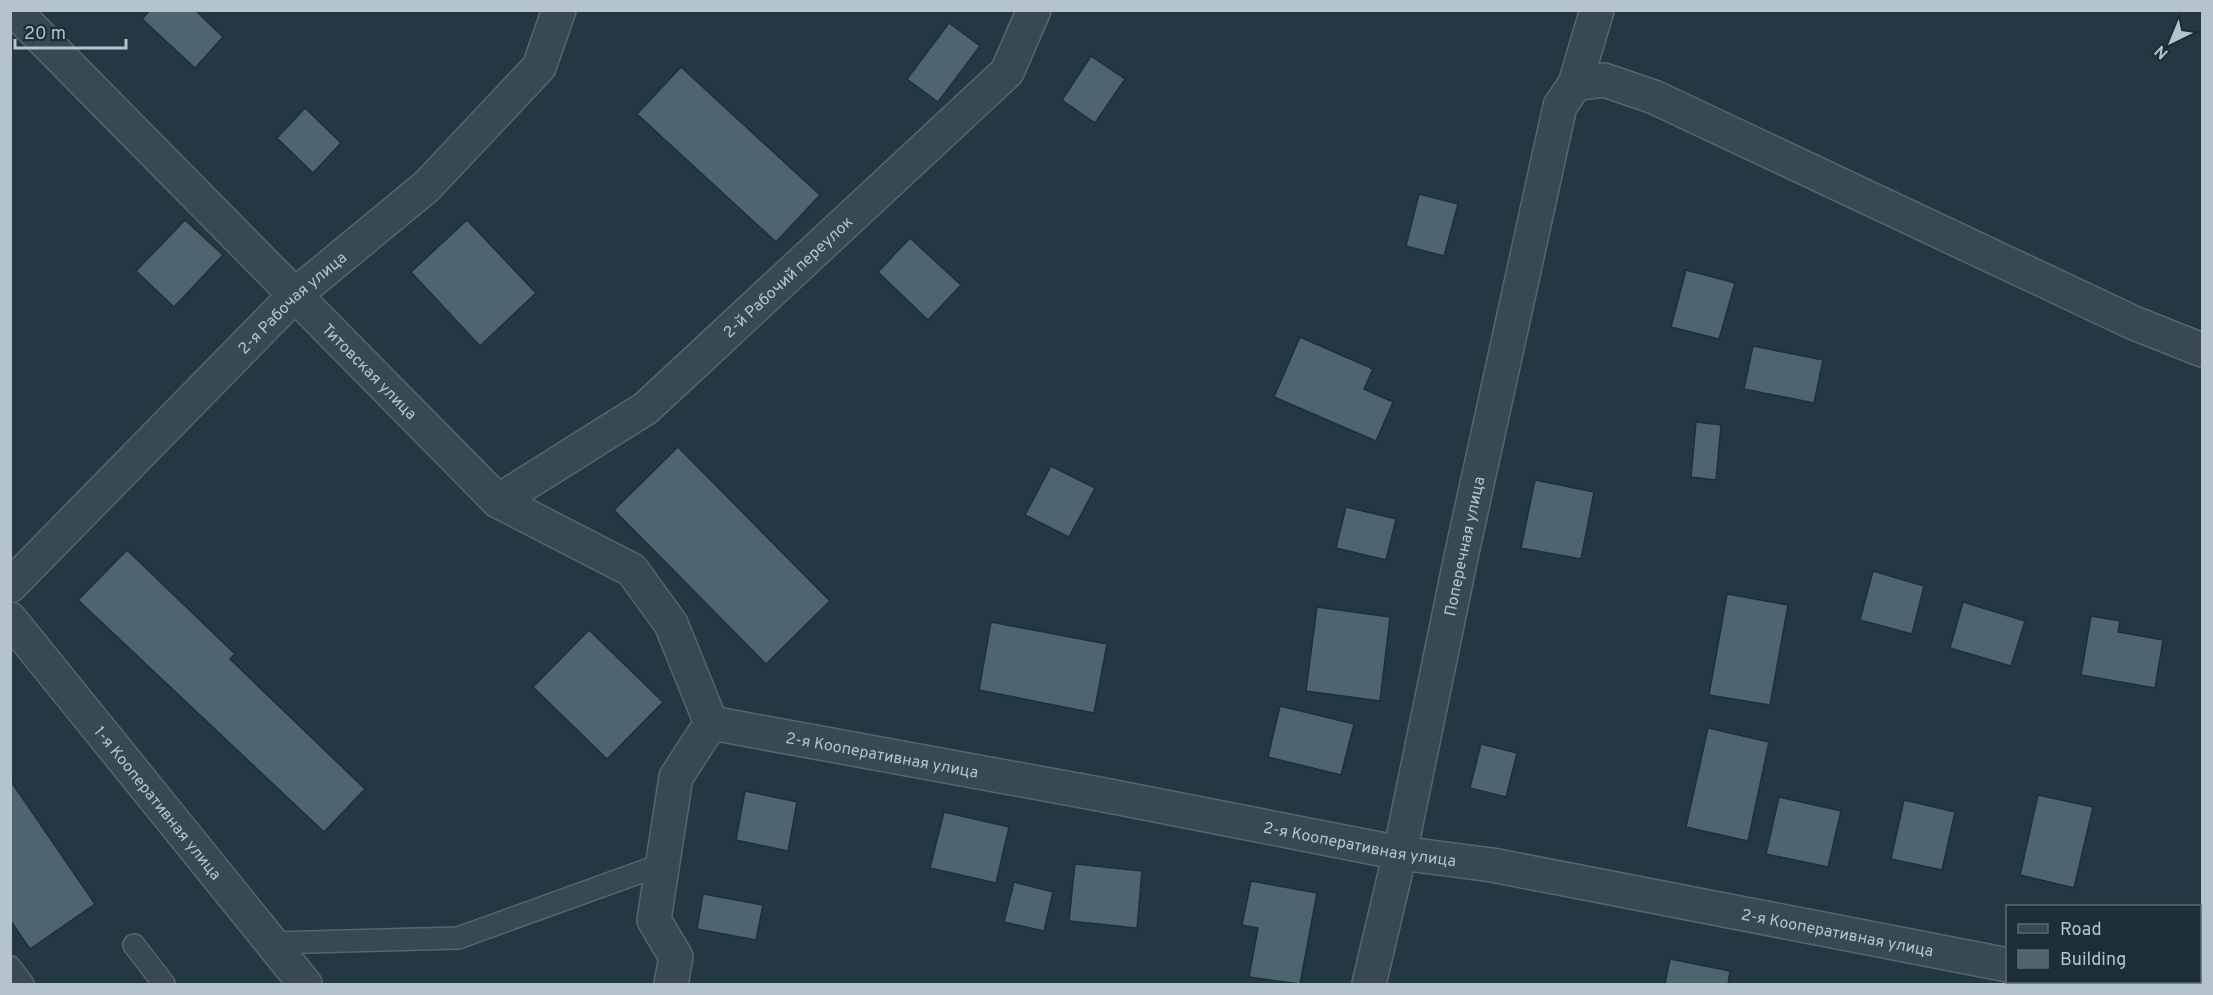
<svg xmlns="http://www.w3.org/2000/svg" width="2213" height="995" viewBox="0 0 2213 995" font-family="Overpass,sans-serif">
<rect width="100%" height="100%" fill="#233842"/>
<g fill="#4e656f" stroke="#1e3039" stroke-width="1.5">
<polygon points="150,10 195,10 223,37 195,68 142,19"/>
<polygon points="949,23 980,46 938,102 907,79"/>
<polygon points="1091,56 1125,79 1095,123 1062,100"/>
<polygon points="681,67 820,195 776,242 637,114"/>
<polygon points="305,108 341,143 313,173 277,138"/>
<polygon points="1419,194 1458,204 1444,256 1406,246"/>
<polygon points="185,220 223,255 174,307 136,271"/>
<polygon points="467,220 536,293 480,346 411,272"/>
<polygon points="910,238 961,285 928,320 878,272"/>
<polygon points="1686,270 1735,283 1719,339 1671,327"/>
<polygon points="1300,337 1373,369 1364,389 1393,402 1376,441 1274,397"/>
<polygon points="1753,346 1823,360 1814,403 1744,389"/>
<polygon points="1696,422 1721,425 1716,480 1691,477"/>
<polygon points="678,447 830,601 766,664 614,510"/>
<polygon points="1051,466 1095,488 1069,537 1025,515"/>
<polygon points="1535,480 1594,492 1581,559 1521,548"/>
<polygon points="1346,507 1396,519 1386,560 1336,548"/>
<polygon points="127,550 235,654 230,659 365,789 324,832 78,600"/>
<polygon points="1873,571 1924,586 1912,634 1860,620"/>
<polygon points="1727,594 1788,605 1770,705 1709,695"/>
<polygon points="1963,602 2025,621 2011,666 1950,648"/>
<polygon points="1317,607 1390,617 1380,701 1306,691"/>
<polygon points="2091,616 2120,621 2118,632 2163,640 2155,688 2081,675"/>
<polygon points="991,622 1107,644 1094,713 979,690"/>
<polygon points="589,630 663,702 607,759 533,687"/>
<polygon points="1280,706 1354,724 1341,775 1268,757"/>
<polygon points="1708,728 1769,742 1748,841 1686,827"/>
<polygon points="1481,744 1517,753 1506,797 1470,788"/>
<polygon points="10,780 95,904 30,949 10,920"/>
<polygon points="745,791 797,802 788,851 736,840"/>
<polygon points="2038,795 2093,807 2074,888 2020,875"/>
<polygon points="1779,797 1841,811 1828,867 1766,854"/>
<polygon points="1904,800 1955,812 1942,870 1891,859"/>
<polygon points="944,812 1009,827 996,883 930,868"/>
<polygon points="1075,864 1142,871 1137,928 1069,921"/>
<polygon points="1251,881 1317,893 1300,984 1249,977 1258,928 1242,925"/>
<polygon points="1014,882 1053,892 1044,931 1004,922"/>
<polygon points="703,894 763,905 756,940 697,929"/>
<polygon points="1670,959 1730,971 1728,984 1665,984"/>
</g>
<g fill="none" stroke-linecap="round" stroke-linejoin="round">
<g stroke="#55666f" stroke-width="24">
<g id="service">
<polyline points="271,943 458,938 663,864"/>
<polyline points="134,945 164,984"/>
<polyline points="10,967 23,984"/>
</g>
</g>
<g stroke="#55666f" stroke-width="36">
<g id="minor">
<path id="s1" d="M14 10 498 501 632 570 671 624 711 723"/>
<polyline points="1575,84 1597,10"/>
<path id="s2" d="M498 501 646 408 1007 72 1034 10"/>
<path id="s3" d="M10 586 295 295 427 186 539 67 559 10"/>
<path id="s4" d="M10 619 305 984"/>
<path id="s5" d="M711 723 1099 794 1400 853 1492 865 2008 965"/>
<polyline points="2095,982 2110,984"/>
<polyline points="671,984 676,957 654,920 676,777 711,723"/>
<path id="s6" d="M1369 984 1400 853 1461 557 1560 106 1575 84 1604 80 1654 97 2134 323 2202 350"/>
</g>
</g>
<use href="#service" stroke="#384951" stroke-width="21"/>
<use href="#minor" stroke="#384951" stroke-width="33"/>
</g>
<g text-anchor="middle" stroke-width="4.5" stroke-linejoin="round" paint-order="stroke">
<g font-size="16" fill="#b4c3cc" stroke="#1c2e37">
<text dy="6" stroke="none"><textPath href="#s2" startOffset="368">2-й Рабочий переулок</textPath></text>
<text dy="6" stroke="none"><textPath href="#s3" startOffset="400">2-я Рабочая улица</textPath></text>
<text dy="6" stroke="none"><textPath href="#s1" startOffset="507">Титовская улица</textPath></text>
<text dy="6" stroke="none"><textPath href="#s6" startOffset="448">Поперечная улица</textPath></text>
<text dy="6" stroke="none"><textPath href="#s5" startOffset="174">2-я Кооперативная улица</textPath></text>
<text dy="6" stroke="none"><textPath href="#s4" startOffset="236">1-я Кооперативная улица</textPath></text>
<text dy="6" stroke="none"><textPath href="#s5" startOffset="660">2-я Кооперативная улица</textPath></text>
<text dy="6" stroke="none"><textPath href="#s5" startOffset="1146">2-я Кооперативная улица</textPath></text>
</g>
</g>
<rect width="2213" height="995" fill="none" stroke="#b4c3cc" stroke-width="24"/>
<rect x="2006" y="905" width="195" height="78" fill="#1c2e37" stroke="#596a73" stroke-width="1.5"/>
<rect x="2018" y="924" width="30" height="9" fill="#384951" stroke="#596a73" stroke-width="1.5"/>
<text x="2060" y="935" font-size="18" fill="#b4c3cc">Road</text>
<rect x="2018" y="950" width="30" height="18" fill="#4e656f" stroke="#596a73" stroke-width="1.5"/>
<text x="2060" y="965" font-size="18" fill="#b4c3cc">Building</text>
<g transform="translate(2171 42) rotate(223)" stroke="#1c2e37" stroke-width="4.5" paint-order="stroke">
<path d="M0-4.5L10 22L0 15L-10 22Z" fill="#b4c3cc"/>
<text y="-9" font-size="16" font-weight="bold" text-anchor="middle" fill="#b4c3cc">N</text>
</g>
<path d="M15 39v9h111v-9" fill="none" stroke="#b4c3cc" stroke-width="3"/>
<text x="24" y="39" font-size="18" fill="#b4c3cc" stroke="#1c2e37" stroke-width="4.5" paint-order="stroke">20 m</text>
</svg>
